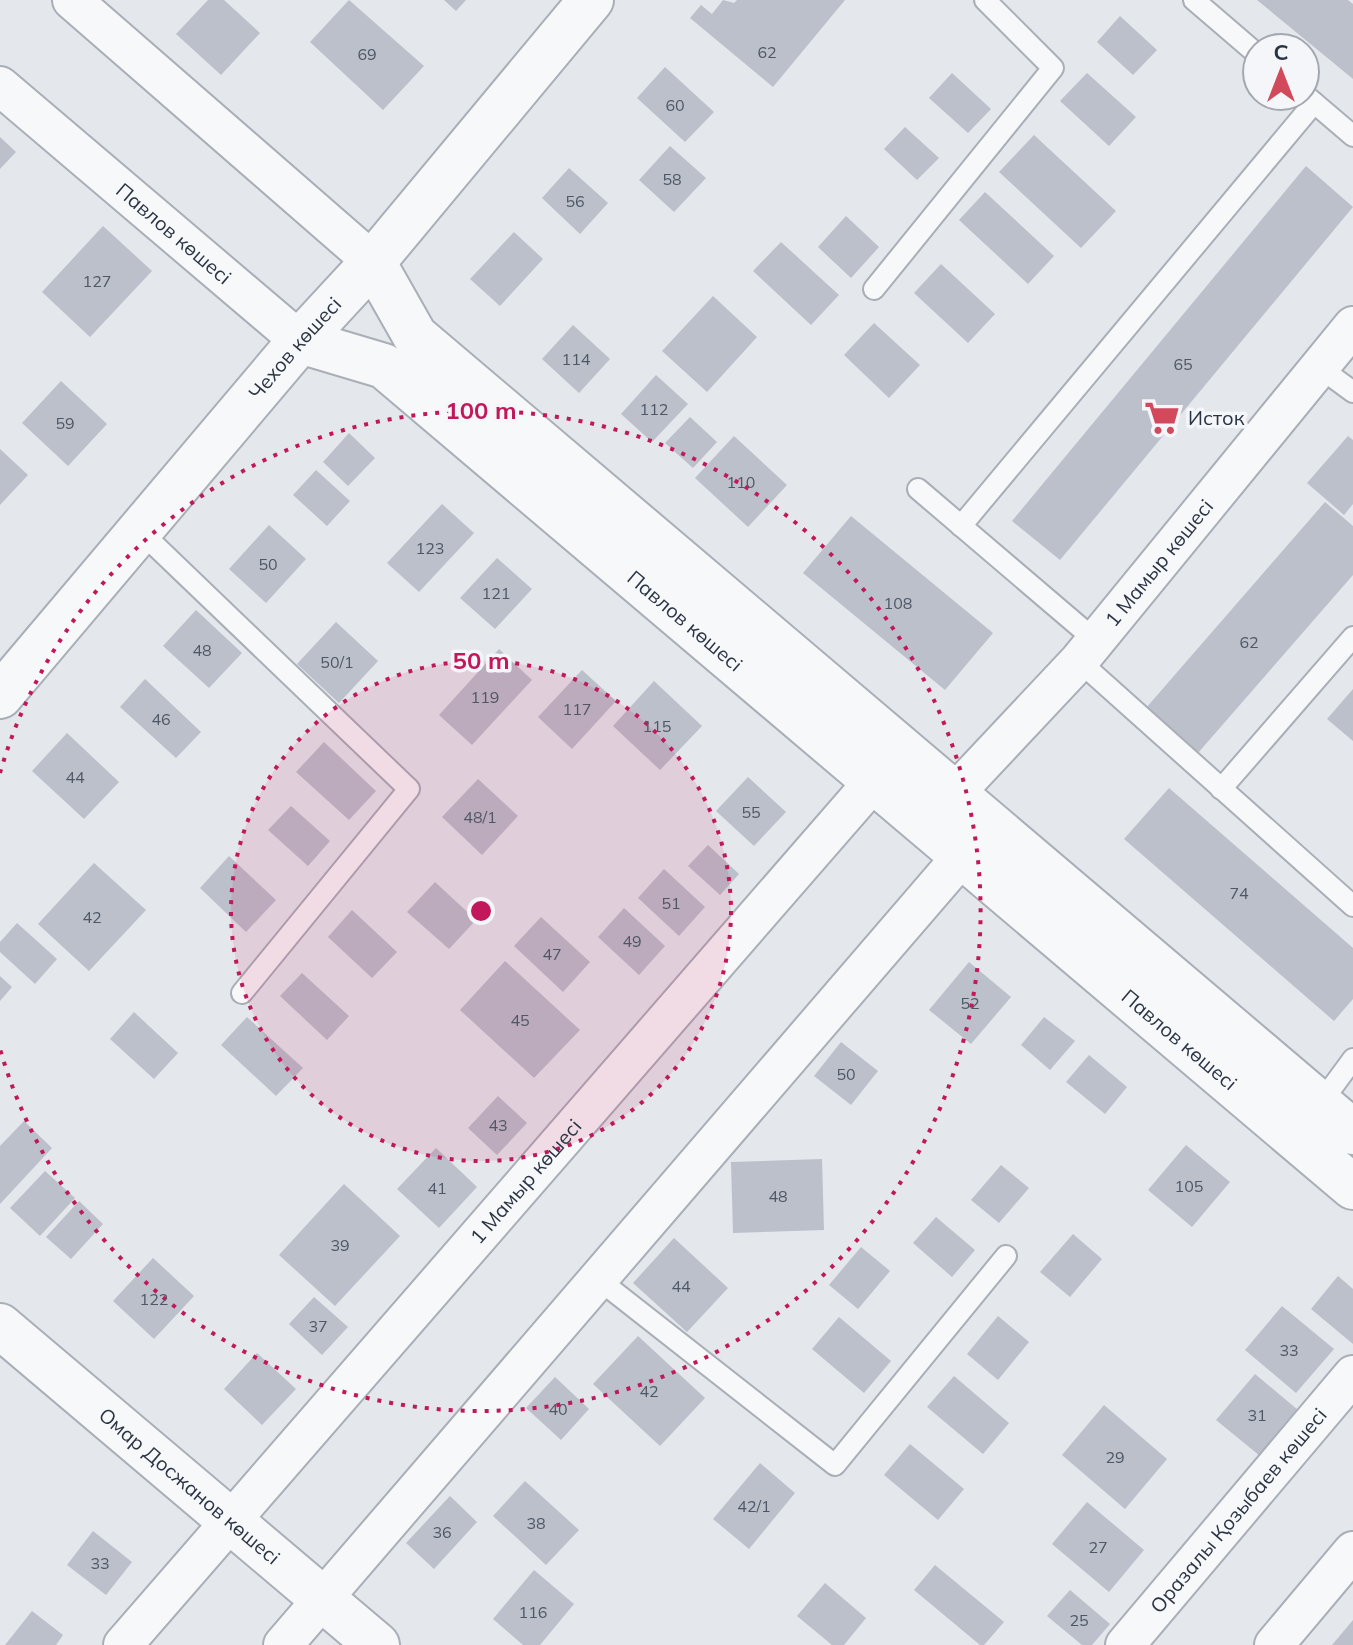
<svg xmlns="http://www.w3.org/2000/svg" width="1353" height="1645" viewBox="0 0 1353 1645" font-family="Mulish,sans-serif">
<rect width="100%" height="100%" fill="#e4e7ec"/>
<g fill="#bbc0ca">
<polygon points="208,0 224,0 260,33 221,75 176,34"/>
<polygon points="349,0 424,66 383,110 310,42"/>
<polygon points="444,0 466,0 456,11"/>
<polygon points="723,0 734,3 737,0 845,0 773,87 690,18 701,5 712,14"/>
<polygon points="1257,0 1348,0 1353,4 1353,79"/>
<polygon points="1120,16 1157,50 1133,75 1097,42"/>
<polygon points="665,67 714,112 685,142 637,98"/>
<polygon points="952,73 991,109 968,133 929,98"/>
<polygon points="1087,73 1136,117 1109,146 1060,101"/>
<polygon points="905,127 939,158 917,180 884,149"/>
<polygon points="1034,135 1116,211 1081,248 999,172"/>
<polygon points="0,137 16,152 0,169"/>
<polygon points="670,146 706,178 674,212 639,180"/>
<polygon points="1306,166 1353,207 1060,560 1012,521"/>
<polygon points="569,168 608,203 580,234 542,198"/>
<polygon points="985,192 1054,256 1028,284 959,220"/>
<polygon points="846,216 879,247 851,278 818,247"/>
<polygon points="103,226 152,271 90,337 42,292"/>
<polygon points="514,232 543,259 500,306 470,279"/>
<polygon points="781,242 839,295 811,325 753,271"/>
<polygon points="941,264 995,314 968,343 914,293"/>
<polygon points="713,296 757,337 707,392 662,351"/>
<polygon points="874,323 920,365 889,398 844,355"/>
<polygon points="573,325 610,359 579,393 542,359"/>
<polygon points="656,375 688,404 652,442 621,414"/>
<polygon points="61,381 107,424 68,466 22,423"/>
<polygon points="690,417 717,442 693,468 665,443"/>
<polygon points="349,433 375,458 348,486 323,462"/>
<polygon points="734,436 787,485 748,527 695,478"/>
<polygon points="1348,436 1353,440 1353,504 1344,515 1307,483"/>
<polygon points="0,449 28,475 0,505"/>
<polygon points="316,470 350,501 327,526 293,495"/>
<polygon points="1325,502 1353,526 1353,575 1198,753 1146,708"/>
<polygon points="442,504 474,533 419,592 387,563"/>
<polygon points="851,516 993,633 945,690 803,573"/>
<polygon points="269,525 306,559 266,603 229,569"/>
<polygon points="497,558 532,589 495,629 460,598"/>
<polygon points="196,610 242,653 209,688 163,646"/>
<polygon points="336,622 378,661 339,703 297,664"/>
<polygon points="499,649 532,680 472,745 439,715"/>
<polygon points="582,670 616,701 572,749 538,717"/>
<polygon points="145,679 201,732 176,758 120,707"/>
<polygon points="654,681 702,726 660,770 613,726"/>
<polygon points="1353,689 1353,741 1327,719"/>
<polygon points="67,733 119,782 84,819 32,771"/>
<polygon points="324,742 376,791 349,820 296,772"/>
<polygon points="748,777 786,812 754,846 716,811"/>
<polygon points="478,779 518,816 482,855 442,817"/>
<polygon points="1169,788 1353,948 1353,999 1334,1021 1124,839"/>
<polygon points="291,806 330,841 308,866 268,830"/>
<polygon points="708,845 739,874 720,895 688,866"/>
<polygon points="229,856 276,900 246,932 200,888"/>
<polygon points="94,863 146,910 89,971 38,924"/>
<polygon points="664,869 705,907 679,936 638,898"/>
<polygon points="435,882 476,920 449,949 407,912"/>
<polygon points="624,908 665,946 639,975 598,937"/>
<polygon points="352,910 397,952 372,978 328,937"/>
<polygon points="541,917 590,962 563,992 514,946"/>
<polygon points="17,923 57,959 35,984 0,952 0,942"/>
<polygon points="505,961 580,1030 534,1078 460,1010"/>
<polygon points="969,962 1011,997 971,1044 929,1010"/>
<polygon points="302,973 349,1016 327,1040 280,996"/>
<polygon points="0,976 12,987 0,1001"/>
<polygon points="134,1012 178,1053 154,1079 110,1039"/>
<polygon points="247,1017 303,1068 276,1096 221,1045"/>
<polygon points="1044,1017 1075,1041 1050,1070 1021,1045"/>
<polygon points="841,1042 878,1071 851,1105 814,1076"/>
<polygon points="1089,1055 1127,1087 1105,1114 1066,1082"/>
<polygon points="498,1096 527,1123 497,1155 468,1128"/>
<polygon points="24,1121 52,1148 0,1204 0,1146"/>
<polygon points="1186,1145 1230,1182 1192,1227 1148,1190"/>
<polygon points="436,1148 477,1187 439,1228 397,1189"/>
<polygon points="822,1159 824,1230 733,1233 731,1162"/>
<polygon points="1001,1165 1029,1188 999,1223 971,1200"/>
<polygon points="45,1171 75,1198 40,1236 10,1208"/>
<polygon points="344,1184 400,1236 335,1306 279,1255"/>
<polygon points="79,1201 103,1224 71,1259 46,1237"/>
<polygon points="936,1217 975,1250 952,1277 913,1243"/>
<polygon points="1073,1234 1102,1259 1070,1297 1040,1272"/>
<polygon points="674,1238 728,1288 687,1332 633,1283"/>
<polygon points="861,1247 890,1271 858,1309 829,1285"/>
<polygon points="153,1258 194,1296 154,1339 113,1301"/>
<polygon points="1338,1276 1353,1289 1353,1344 1311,1309"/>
<polygon points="314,1297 348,1327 322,1355 289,1324"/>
<polygon points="1282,1306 1334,1349 1296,1393 1245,1350"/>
<polygon points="998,1316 1029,1342 998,1380 967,1354"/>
<polygon points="839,1317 891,1361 864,1393 812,1349"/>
<polygon points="638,1336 705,1398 660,1446 593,1384"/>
<polygon points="257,1353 296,1389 262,1425 224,1389"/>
<polygon points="1255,1374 1298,1410 1260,1456 1216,1420"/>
<polygon points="954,1376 1009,1423 983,1454 927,1407"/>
<polygon points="555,1377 589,1409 561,1440 526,1408"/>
<polygon points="1104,1405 1167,1459 1125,1509 1062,1455"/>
<polygon points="910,1444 964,1489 938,1520 884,1475"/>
<polygon points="760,1463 795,1493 749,1549 713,1519"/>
<polygon points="525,1481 579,1530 546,1565 493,1516"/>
<polygon points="450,1496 477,1522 434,1569 406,1543"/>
<polygon points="1087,1502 1144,1550 1109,1592 1052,1544"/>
<polygon points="93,1531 132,1562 106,1595 67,1565"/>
<polygon points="935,1565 1004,1622 984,1645 980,1645 914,1590"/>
<polygon points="534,1570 574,1604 540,1645 523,1645 493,1619"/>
<polygon points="825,1583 866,1618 844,1645 832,1645 797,1616"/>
<polygon points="1070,1590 1110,1624 1092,1645 1082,1645 1047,1616"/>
<polygon points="32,1611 63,1635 56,1645 5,1645"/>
<polygon points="1353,1620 1353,1645 1332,1645"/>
</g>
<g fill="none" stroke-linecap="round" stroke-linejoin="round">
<g stroke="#a9aeb7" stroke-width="24">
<g id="service">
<polyline points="1194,0 1257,54"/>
<polyline points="1305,95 1353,136"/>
<polyline points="874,289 1053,68 985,0"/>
<polyline points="1319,367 1353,392"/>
<polyline points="918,489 1095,640"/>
<polyline points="961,526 1314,103"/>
<polyline points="140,531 409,789 242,993"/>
<polyline points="1079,661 1353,906"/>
<polyline points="1221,789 1353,637"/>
<polyline points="1320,1104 1353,1059"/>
<polyline points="598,1279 835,1465 1006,1256"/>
</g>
</g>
<g stroke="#a9aeb7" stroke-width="42">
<g id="minor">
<polyline points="72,0 373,262"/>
<path id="s1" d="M0 86 300 341"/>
<path id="s2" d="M123 1645 874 781 901 785"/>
<path id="s3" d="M283 1645 963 855 956 792 1079 661 1353 326"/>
<path id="s4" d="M1125 1645 1353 1375"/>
<polyline points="1274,1645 1353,1551"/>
</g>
</g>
<g stroke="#a9aeb7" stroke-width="48">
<g id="tertiary">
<polyline points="373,262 415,336 1353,1132"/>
<path id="s5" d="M300 341 384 366 1353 1187"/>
<path id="s6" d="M0 696 300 341 373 262 591 0"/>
<path id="s7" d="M0 1326 377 1645"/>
</g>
</g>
<use href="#service" stroke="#f7f8fa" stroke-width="20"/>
<use href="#minor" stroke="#f7f8fa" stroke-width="38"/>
<use href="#tertiary" stroke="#f7f8fa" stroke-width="44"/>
</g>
<circle cx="481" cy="911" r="250" fill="#c2185b" fill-opacity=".12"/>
<g fill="none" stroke="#c2185b" stroke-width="4" stroke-dasharray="4 8">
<circle cx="481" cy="911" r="250"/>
<path d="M0 773A500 500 0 1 1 0 1049"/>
</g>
<defs>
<g id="supermarket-bare" transform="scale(2.76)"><path d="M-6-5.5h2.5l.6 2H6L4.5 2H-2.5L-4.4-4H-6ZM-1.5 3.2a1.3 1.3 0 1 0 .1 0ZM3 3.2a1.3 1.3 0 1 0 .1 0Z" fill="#d1495b" stroke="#f4f6f9" stroke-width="2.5" paint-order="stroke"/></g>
</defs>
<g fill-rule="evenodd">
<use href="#supermarket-bare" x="1162" y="418"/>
</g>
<g text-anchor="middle" stroke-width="7" stroke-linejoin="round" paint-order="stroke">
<g font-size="16" fill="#4f5766">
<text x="767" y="58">62</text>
<text x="367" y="60">69</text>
<text x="675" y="111">60</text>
<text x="672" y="185">58</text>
<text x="575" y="207">56</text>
<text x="97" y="287">127</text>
<text x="576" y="365">114</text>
<text x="1183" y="370">65</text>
<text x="654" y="415">112</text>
<text x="65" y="429">59</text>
<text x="741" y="488">110</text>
<text x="430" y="554">123</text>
<text x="268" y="570">50</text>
<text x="496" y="599">121</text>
<text x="898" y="609">108</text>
<text x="1249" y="648">62</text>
<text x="202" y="656">48</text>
<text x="337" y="668">50/1</text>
<text x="485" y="703">119</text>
<text x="577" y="715">117</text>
<text x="161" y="725">46</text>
<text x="657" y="732">115</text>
<text x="75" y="783">44</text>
<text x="751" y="818">55</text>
<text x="480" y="823">48/1</text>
<text x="1239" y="899">74</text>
<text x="671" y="909">51</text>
<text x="92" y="923">42</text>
<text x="632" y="947">49</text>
<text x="552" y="960">47</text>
<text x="970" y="1009">52</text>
<text x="520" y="1026">45</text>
<text x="846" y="1080">50</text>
<text x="498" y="1131">43</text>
<text x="1189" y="1192">105</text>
<text x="437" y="1194">41</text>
<text x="778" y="1202">48</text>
<text x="340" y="1251">39</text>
<text x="681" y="1292">44</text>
<text x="154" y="1305">122</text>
<text x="318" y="1332">37</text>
<text x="1289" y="1356">33</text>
<text x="649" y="1397">42</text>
<text x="558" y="1415">40</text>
<text x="1257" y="1421">31</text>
<text x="1115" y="1463">29</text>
<text x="754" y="1512">42/1</text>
<text x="536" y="1529">38</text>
<text x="442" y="1538">36</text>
<text x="1098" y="1553">27</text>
<text x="100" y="1569">33</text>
<text x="533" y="1618">116</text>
<text x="1079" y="1626">25</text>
</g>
<g font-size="20" fill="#2b3445" stroke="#f4f6f9">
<text dy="7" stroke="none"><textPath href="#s1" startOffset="228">Павлов көшесі</textPath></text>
<text dy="7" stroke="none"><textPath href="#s6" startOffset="456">Чехов көшесі</textPath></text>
<text dy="7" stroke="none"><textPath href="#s3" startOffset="1412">1 Мамыр көшесі</textPath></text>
<text dy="7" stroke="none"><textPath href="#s5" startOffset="482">Павлов көшесі</textPath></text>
<text dy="7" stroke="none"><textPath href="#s5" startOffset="1130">Павлов көшесі</textPath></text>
<text dy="7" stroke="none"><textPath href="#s2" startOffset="614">1 Мамыр көшесі</textPath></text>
<text dy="7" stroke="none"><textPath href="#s7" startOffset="248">Омар Досжанов көшесі</textPath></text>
<text dy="7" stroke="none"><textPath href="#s4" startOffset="176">Оразалы Қозыбаев көшесі</textPath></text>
</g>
<g font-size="20" fill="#2b3445" stroke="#f4f6f9" text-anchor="start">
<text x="1188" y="425">Исток</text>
</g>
</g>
<circle cx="481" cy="911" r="12" fill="#c2185b" stroke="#f4f6f9" stroke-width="4"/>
<g font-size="24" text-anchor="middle" font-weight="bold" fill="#c2185b" stroke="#f4f6f9" stroke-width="7" stroke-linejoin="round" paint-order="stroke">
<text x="481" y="419">100 m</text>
<text x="481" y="669">50 m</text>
</g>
<g transform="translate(1281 72)"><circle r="38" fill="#f4f6f9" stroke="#a4a8b1" stroke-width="2"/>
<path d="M0-6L14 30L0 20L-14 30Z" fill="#d1495b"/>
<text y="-12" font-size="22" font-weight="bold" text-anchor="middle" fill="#2b3445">С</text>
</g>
</svg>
